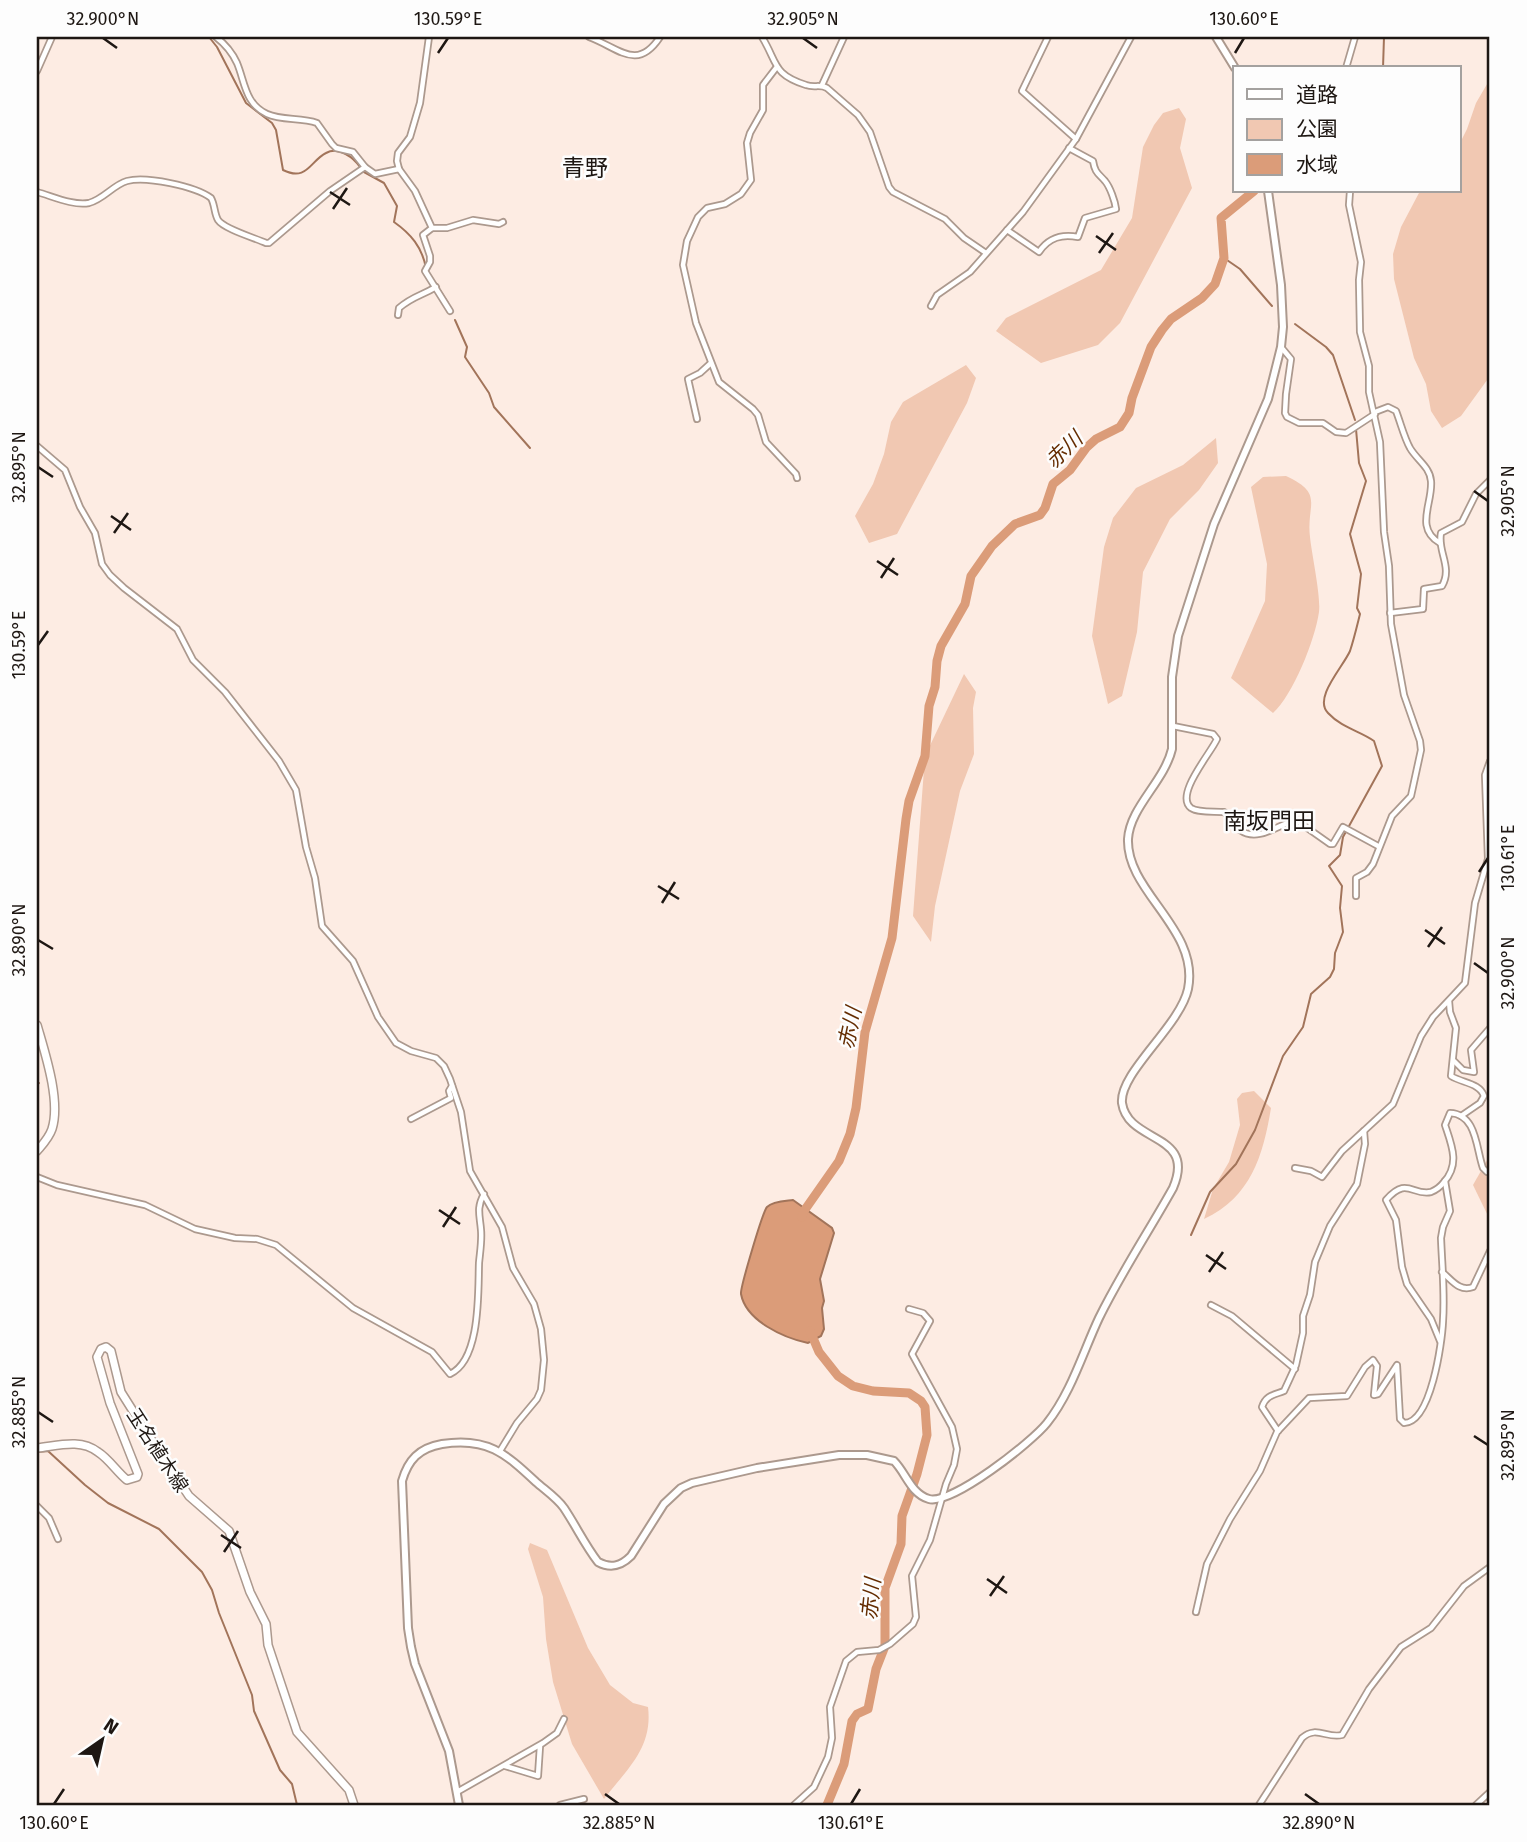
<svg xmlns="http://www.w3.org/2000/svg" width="1527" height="1842" viewBox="0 0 1527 1842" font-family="'Fira Sans','Noto Sans JP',sans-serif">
<rect width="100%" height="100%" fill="#fdece3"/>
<g fill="#f1c8b2">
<polygon points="1490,79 1490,256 1488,262 1490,277 1490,376 1461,416 1442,428 1431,411 1426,384 1414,358 1394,279 1393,254 1401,227 1420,191 1459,191 1459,145 1467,129 1476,103"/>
<polygon points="1179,108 1186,119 1180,148 1192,188 1120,323 1098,345 1041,363 996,331 1006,318 1101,270 1132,218 1143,147 1154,125 1163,113"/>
<polygon points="966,365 976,378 967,403 897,534 869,543 855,516 873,484 884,454 891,422 903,402"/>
<polygon points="1216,438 1218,463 1199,490 1170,519 1143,572 1137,632 1122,696 1108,704 1092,636 1104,547 1113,518 1136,488 1183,465"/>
<path d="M1286 476C1325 494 1306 504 1310 537 1312 556 1321 596 1319 612 1315 640 1293 695 1273 713L1231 678 1265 601 1267 564 1251 487 1263 477Z"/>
<polygon points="964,674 976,692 973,708 974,754 960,791 935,906 931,942 913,916 925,756"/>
<path d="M1254 1091 1271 1108C1263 1156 1251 1197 1204 1219L1213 1189 1229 1162 1240 1125 1237 1099 1242 1093Z"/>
<polygon points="1490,1155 1490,1220 1473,1185"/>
<path d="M530 1543 547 1550 588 1648 610 1685 633 1703 648 1707C653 1748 627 1769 604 1799L572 1744 553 1682 546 1639 543 1597 528 1549Z"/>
</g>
<path fill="#db9c79" stroke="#a2745a" stroke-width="2" d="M793 1200 832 1228 834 1233 820 1279 824 1301 822 1308 824 1329 821 1336 808 1343C784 1338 746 1321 741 1294 740 1288 763 1211 767 1207 773 1201 786 1201 793 1200Z"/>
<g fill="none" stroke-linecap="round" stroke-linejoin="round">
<g stroke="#a2745a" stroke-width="2">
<path d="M209 37 217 47 246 103 272 123 276 130 283 170C307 182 310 161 326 153 339 146 354 158 360 167"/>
<polyline points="1383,68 1384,37"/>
<path d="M364 172 384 183 397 206 394 222C411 234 422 247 426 268"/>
<polyline points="1224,258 1240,269 1272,306"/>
<polyline points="434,281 448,303"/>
<polyline points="455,320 467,347 465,357 489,393 494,407 530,448"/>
<polyline points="1295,324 1326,347 1333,355 1355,420"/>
<polyline points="37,1084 39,1083"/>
<path d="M1191 1235 1210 1192 1236 1164 1255 1130 1283 1056 1303 1027 1311 994 1330 977 1334 969 1335 953 1343 932 1340 908 1342 886 1329 866 1340 855 1343 837 1382 766 1374 741C1360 731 1342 728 1328 713 1313 698 1343 667 1350 651 1354 639 1357 626 1360 614L1357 608 1361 574 1350 534 1366 481 1359 463 1356 429"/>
<polyline points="37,1452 48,1451 85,1485 108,1503 159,1529 202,1572 212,1590 219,1613 252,1695 254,1711 280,1770 292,1784 297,1805"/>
</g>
<g stroke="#db9c79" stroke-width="9">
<polyline points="802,1217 804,1211 839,1161 850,1134 856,1108 865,1032 892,938 906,819 909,801 925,756 929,706 935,687 937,661 941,646 965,604 971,576 992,546 1015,524 1040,515 1045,508 1053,484 1070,470 1086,448 1096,439 1120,427 1129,413 1132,398 1151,347 1162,330 1171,319 1202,298 1215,284 1224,258 1221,218 1254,191"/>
<polyline points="810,1331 819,1352 838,1376 853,1386 873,1391 909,1393 921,1401 925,1407 927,1435 917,1474 902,1516 901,1544 885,1588 885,1646 876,1669 868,1709 857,1714 852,1721 844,1764 827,1805"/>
</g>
<g stroke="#ac998e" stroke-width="8">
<g id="minor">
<path d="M216 37C225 44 232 52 237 63 245 82 245 104 267 114 282 121 301 117 317 123L332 144 336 148 353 152 365 167 375 174 399 169"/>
<polyline points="429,37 420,103 410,137 398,153 397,161 399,169 415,191 432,228 423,235 430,256 430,262 425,271 450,311"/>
<path d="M589 37C619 48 637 72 660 37"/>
<path d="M762 37C778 63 772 74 806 85 814 88 820 84 827 88L858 115 870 132 889 187 893 192 945 219 964 238 986 253"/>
<polyline points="1048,37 1022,91 1076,139"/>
<polyline points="776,68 763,85 763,110 750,133 747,143 751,180 741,194 725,204 707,208 698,217 687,241 683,265 696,323 719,382 753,409 758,415 766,442 796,474 797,478"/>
<polyline points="1346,68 1355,37"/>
<polyline points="37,71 52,37"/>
<polyline points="822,85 844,37"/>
<polyline points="1350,191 1349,205 1361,262 1359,280 1360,332 1369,366 1369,392 1380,442 1384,532 1389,566 1391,624 1404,695 1420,741 1421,750 1411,796 1392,816 1373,864 1367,872 1356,878 1356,896"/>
<path d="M37 192C52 196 73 206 89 203 104 199 113 185 127 181 146 176 195 186 211 198 215 205 214 213 218 220 224 229 255 238 266 243H269L330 191 365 167"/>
<polyline points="432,228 447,228 473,220 499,224 503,222"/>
<path d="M1007 230 1039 252C1049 237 1062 234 1078 237L1085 218 1116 209C1115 201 1110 187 1105 181 1098 173 1095 173 1093 161L1069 148"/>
<polyline points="931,306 937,295 970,272 1023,212 1076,139 1131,37"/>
<path d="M398 315 399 308C413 296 421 296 436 287"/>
<polyline points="1281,347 1291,359 1286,394 1285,413 1287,417 1299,423 1323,423 1336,432 1346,433 1375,414"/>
<path d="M1375 412 1388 407 1396 411C1401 424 1404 437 1410 448 1417 460 1430 467 1431 481 1433 503 1414 528 1440 543"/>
<polyline points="697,419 688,379 700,373 711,363"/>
<polyline points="37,446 65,470 80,507 95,533 102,564 110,575 124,588 177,629 193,660 225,692 279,761 296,790 306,847 315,878 322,926 353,961 378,1017 396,1043 411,1051 436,1058 444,1066 450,1079 461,1112 470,1171 502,1227 513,1268 534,1304 541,1329 544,1360 541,1390 537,1399 517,1423 500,1451"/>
<path d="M1390 613 1423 609 1424 589 1442 586C1453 567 1437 551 1441 533L1462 522 1476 494 1490 480"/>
<path d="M1173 726 1213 734 1217 739C1211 753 1174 795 1191 808 1198 813 1215 811 1224 812 1231 817 1234 825 1240 830 1258 843 1279 824 1296 820L1330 844H1333L1343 827 1378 846"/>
<path d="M1449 1001 1450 1012 1456 1028 1451 1076C1462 1083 1480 1083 1484 1096L1480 1103 1461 1116"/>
<polyline points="1454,1061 1463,1070 1474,1072 1471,1050 1490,1028"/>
<polyline points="411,1119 451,1098 449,1091 452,1086"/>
<polyline points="1295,1168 1311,1171 1322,1177 1342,1151 1393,1104 1421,1036 1433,1017 1465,983 1475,903 1488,859 1485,775 1490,761"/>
<path d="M37 1177 57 1185 145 1205 195 1229 235 1238 257 1239 276 1245 353 1308 432 1352 450 1374C481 1360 478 1291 479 1263 480 1252 482 1241 481 1230 480 1216 476 1208 484 1194"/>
<path d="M1442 1272C1452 1280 1459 1292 1473 1287L1490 1251"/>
<polyline points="1211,1305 1232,1316 1295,1369"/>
<path d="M1440 1341 1431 1319 1407 1284 1402 1267 1396 1220 1386 1200C1407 1176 1412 1196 1431 1192 1436 1190 1441 1186 1444 1182 1460 1164 1452 1146 1445 1125L1450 1113C1477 1114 1476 1149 1483 1168L1487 1172 1490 1171"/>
<path d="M1278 1431 1262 1407C1266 1395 1274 1395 1284 1391L1296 1365 1303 1333V1316L1310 1295 1315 1262 1330 1226 1357 1184 1365 1144 1364 1131"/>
<polyline points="37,1506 49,1518 58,1539"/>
<path d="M1196 1612 1207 1564 1230 1519 1260 1471 1277 1432 1309 1398 1347 1396 1365 1367 1373 1360 1377 1366 1374 1395 1378 1394 1397 1365 1400 1419 1404 1423C1431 1423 1442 1343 1443 1321 1445 1293 1442 1265 1441 1238L1443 1227 1450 1211 1445 1181"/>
<polyline points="505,1766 538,1776 540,1746"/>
<polyline points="457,1792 543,1743 557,1733 564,1719"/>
<polyline points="560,1805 584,1799"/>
<polyline points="794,1805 814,1787 828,1757 832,1738 830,1707 846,1661 857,1652 879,1650 890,1644 913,1624 916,1617 912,1576 930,1540 946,1484 954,1465 957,1449 952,1427 912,1354 930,1321 923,1313 909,1309"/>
<path d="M1259 1805 1302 1738C1316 1725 1327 1739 1342 1735L1369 1689 1401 1647 1431 1628 1464 1586 1490 1567"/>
<polyline points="1476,1805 1490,1792"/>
</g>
</g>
<g stroke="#ac998e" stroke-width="10">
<g id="tertiary">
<polyline points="1216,37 1235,68"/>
<path d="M459 1805 449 1751 415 1664 411 1647 408 1628 402 1481C408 1460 419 1448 442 1444 487 1437 505 1453 536 1482 545 1490 557 1498 564 1508 576 1526 585 1545 598 1562 611 1569 621 1566 631 1556L664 1504 681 1488 692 1483 757 1468 839 1455H867L894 1461C906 1473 911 1494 929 1499 952 1505 1032 1442 1047 1423 1071 1393 1083 1352 1099 1318 1121 1273 1149 1231 1173 1188 1197 1132 1128 1144 1122 1103 1119 1073 1180 1026 1188 989 1200 929 1126 892 1128 839 1130 807 1164 782 1172 749V677L1178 636 1214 524 1268 399 1281 347 1283 327 1281 285 1268 191"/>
</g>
</g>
<g stroke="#ac998e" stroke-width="10">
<g id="secondary">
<path d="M37 1025C45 1053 61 1101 52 1129 49 1138 43 1144 37 1151"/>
<path d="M37 1448C57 1446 80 1438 98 1452 109 1459 117 1472 127 1480L137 1477 138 1474 110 1403 97 1357 101 1349 106 1347 111 1351 121 1392 143 1427 189 1496 229 1531 250 1592 266 1624 268 1645 297 1732 349 1790 354 1805"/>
</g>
</g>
<use href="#minor" stroke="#fff" stroke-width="4.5"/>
<use href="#tertiary" stroke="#fff" stroke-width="6"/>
<use href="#secondary" stroke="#fff" stroke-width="7"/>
</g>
<path fill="none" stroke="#1e1713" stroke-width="2.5" d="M103 38 117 48M803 38 817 48M438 53 448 38M1235 53 1244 38M330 192 350 205M333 209 347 188M1096 236 1116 250M1099 253 1113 233M38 467 53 477M1474 491 1488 501M111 516 131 530M114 533 128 513M877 561 898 575M881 578 894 558M38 645 48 631M1479 872 1488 858M658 886 679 899M662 903 675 882M1425 930 1445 944M38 940 53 949M1428 947 1442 927M1474 963 1488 973M439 1210 460 1224M443 1227 456 1207M1206 1255 1226 1269M1209 1272 1223 1252M38 1412 53 1422M1474 1436 1488 1445M221 1535 241 1548M224 1552 238 1531M987 1579 1007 1593M990 1596 1004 1576M605 1794 619 1804M1305 1794 1319 1804M54 1804 64 1789M851 1804 860 1789"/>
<g text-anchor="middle" stroke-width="5" stroke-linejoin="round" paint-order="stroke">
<g font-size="19" fill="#1e1713" stroke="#fdfdfd">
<text transform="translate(158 1450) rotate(57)" y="7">玉名植木線</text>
</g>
<g font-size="21" font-style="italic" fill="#652d02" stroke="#fdfdfd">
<text transform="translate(1064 450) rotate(-44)" y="7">赤川</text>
<text transform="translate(850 1028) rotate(-78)" y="7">赤川</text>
<text transform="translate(871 1599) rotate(-84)" y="7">赤川</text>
</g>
<g font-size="23" fill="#1e1713" stroke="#fdfdfd">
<text x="585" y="176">青野</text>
<text x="1269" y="829">南坂門田</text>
</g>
</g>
<rect width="1527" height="1842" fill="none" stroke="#fdfdfd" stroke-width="77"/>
<rect x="1233" y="66" width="228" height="126" fill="#fdfdfd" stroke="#a4a19f" stroke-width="2"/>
<rect x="1247" y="89" width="35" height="10" fill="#ffffff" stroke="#a4a19f" stroke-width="2"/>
<text x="1296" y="102" font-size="21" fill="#1e1713">道路</text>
<rect x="1247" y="119" width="35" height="21" fill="#f1c8b2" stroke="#a4a19f" stroke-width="2"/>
<text x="1296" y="136" font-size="21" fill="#1e1713">公園</text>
<rect x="1247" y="154" width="35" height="21" fill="#db9c79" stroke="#a4a19f" stroke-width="2"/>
<text x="1296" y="172" font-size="21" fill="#1e1713">水域</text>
<g transform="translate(102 1740) rotate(34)" stroke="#fdfdfd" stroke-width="5" paint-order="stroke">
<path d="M0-5L12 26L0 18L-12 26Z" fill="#1e1713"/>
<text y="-10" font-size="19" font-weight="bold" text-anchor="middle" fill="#1e1713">N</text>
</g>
<rect x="38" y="38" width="1450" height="1766" fill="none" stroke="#1e1713" stroke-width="2.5"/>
<g font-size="18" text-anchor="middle" fill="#1e1713">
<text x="103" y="25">32.900°N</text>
<text x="448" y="25">130.59°E</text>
<text x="803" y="25">32.905°N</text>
<text x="1244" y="25">130.60°E</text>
<text transform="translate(19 467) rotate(-90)" y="6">32.895°N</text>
<text transform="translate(1508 501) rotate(-90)" y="6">32.905°N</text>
<text transform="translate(19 645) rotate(-90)" y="6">130.59°E</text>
<text transform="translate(1508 858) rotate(-90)" y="6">130.61°E</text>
<text transform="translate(19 940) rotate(-90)" y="6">32.890°N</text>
<text transform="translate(1508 973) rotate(-90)" y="6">32.900°N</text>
<text transform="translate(19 1412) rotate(-90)" y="6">32.885°N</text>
<text transform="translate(1508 1445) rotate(-90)" y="6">32.895°N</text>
<text x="54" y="1829">130.60°E</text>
<text x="619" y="1829">32.885°N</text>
<text x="851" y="1829">130.61°E</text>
<text x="1319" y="1829">32.890°N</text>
</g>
</svg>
